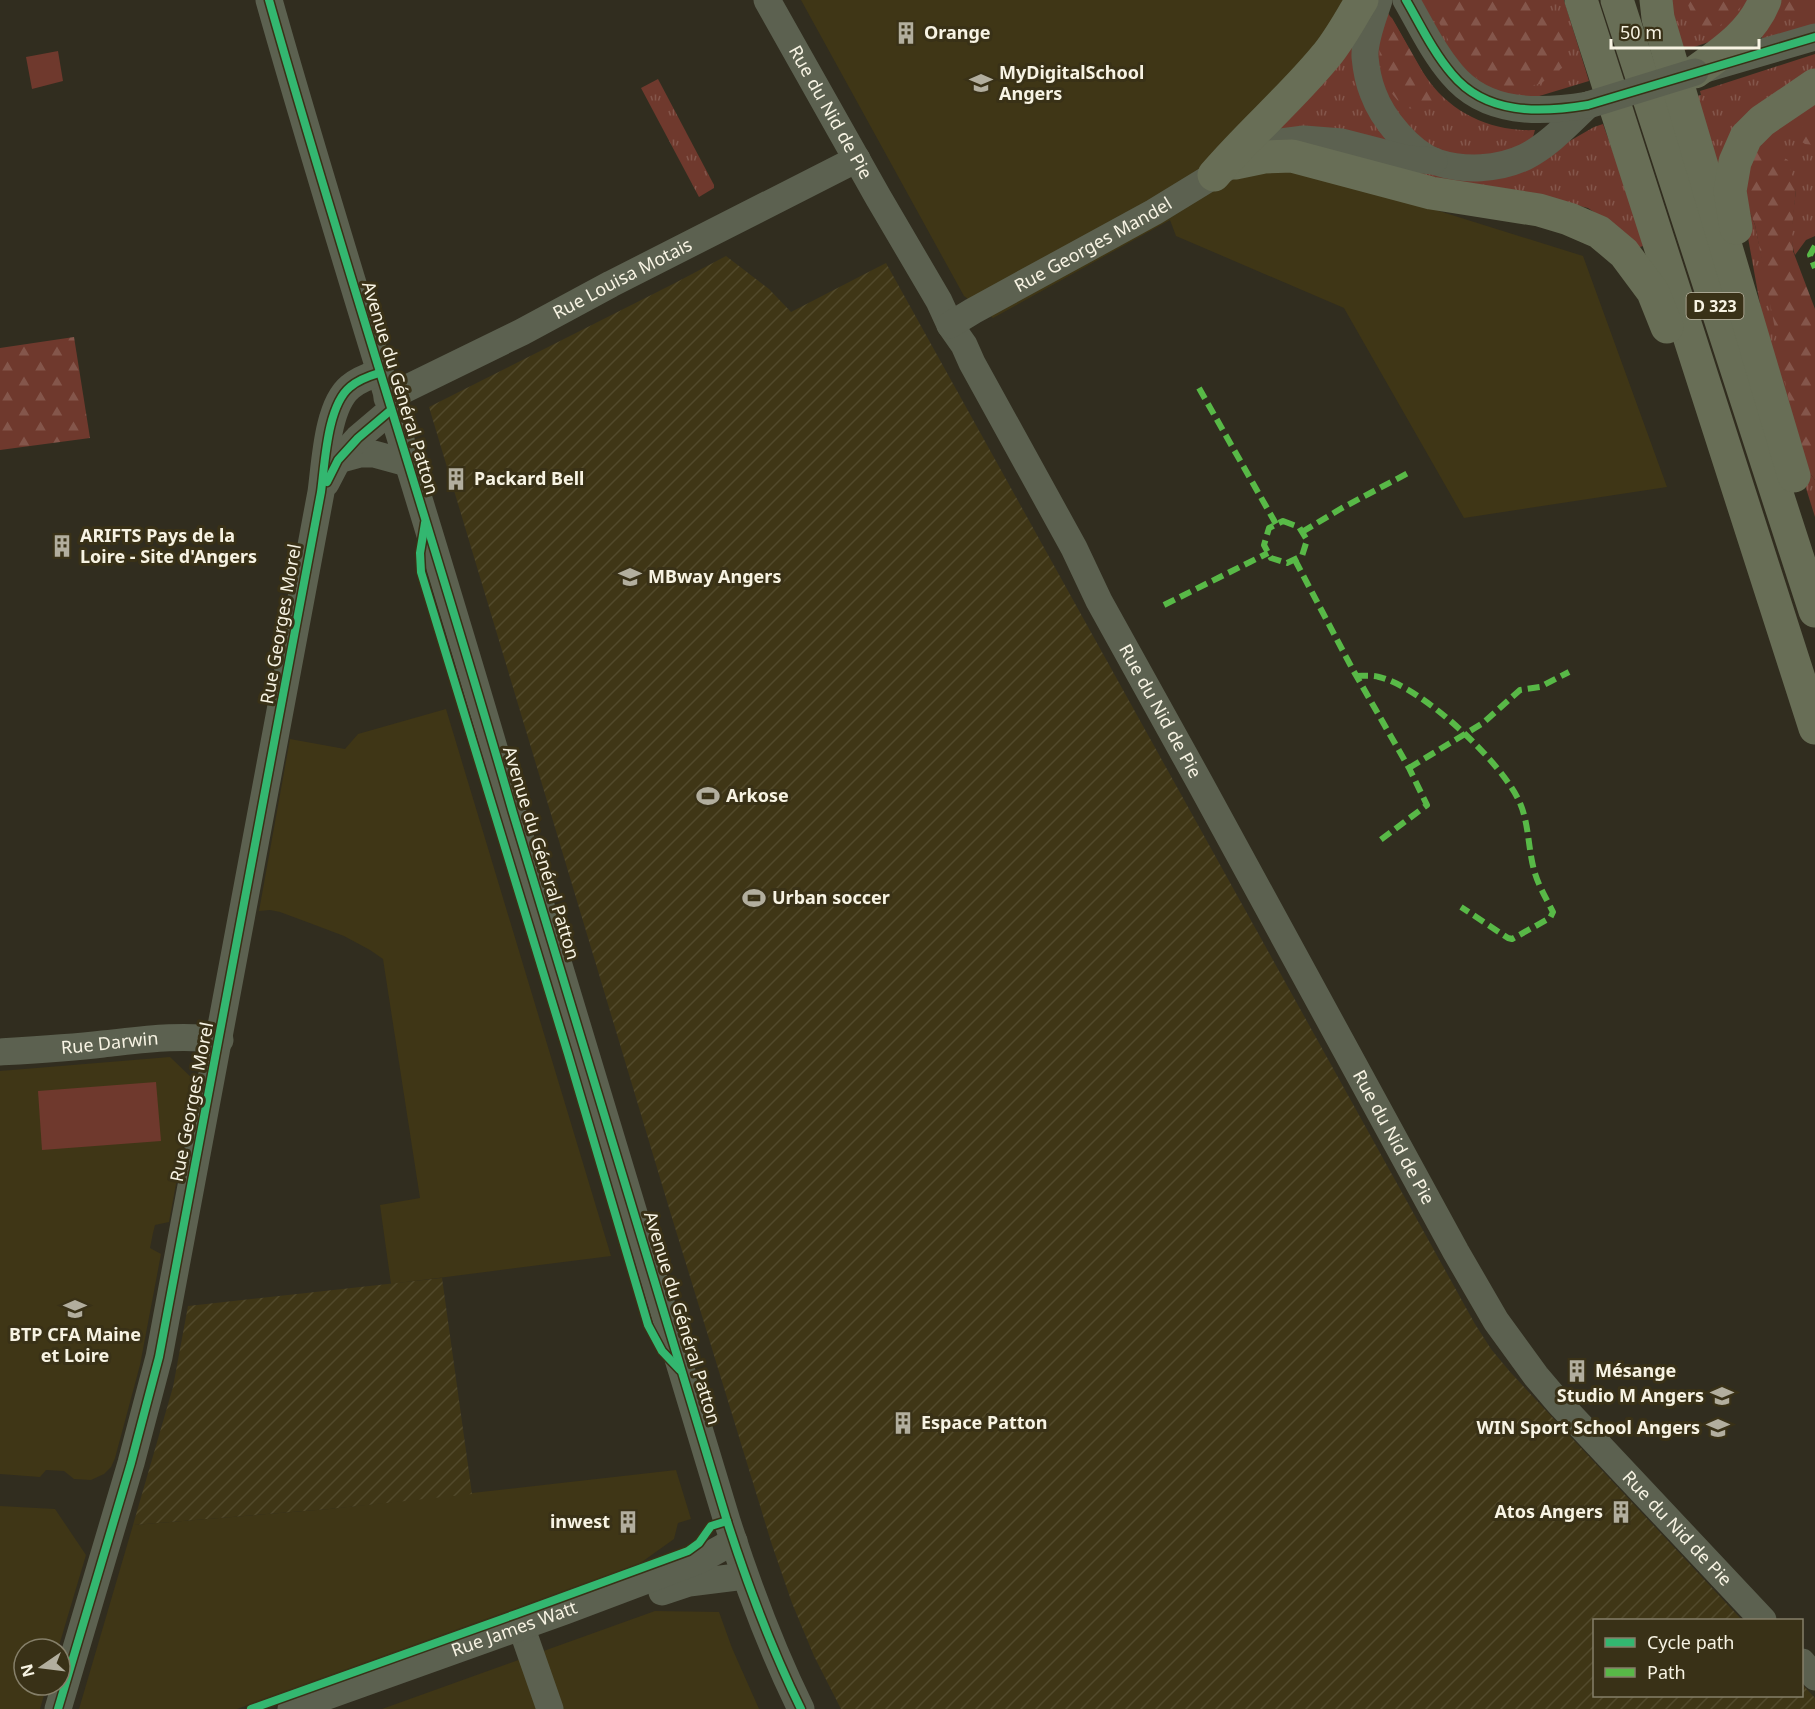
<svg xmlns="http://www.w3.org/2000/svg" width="1815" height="1709" viewBox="0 0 1815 1709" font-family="'Noto Sans',sans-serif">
<defs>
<pattern id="industrial-furrows" width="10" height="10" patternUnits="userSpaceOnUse" patternTransform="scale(1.5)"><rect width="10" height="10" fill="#3f3616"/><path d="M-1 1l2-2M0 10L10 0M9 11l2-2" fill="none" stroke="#524a2c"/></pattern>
<pattern id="grass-tufts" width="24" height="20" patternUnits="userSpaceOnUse" patternTransform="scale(1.5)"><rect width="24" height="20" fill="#6f392d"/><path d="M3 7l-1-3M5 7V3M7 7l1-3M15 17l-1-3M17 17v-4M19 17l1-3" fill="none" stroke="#84564b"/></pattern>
<pattern id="forest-firs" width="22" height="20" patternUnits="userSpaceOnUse" patternTransform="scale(1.5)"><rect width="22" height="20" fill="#6f392d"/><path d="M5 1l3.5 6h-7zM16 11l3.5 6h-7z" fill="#84564b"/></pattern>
</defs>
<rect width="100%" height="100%" fill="#312d1f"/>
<g fill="#3f3616">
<polygon points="801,0 1353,0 1305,169 1583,256 1667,487 1464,518 1344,308 1176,236 1170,220 993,318 964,296"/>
<polygon points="446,709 611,1256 391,1284 380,1205 420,1198 383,959 370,950 344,936 315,925 280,912 270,910 259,911 290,739 345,749 358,734"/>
<polygon points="170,1057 195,1081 169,1222 155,1225 153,1233 150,1248 161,1254 140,1365 115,1458 111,1467 104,1474 91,1480 74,1479 64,1471 46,1470 40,1477 0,1474 0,1071"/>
<polygon points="676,1470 691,1519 678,1523 674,1539 639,1564 237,1709 79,1709 133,1525 329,1509"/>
<polygon points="0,1506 55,1509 86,1555 58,1649 24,1649 24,1685 47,1685 40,1709 0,1709"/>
<polygon points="655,1611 719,1612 732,1648 759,1709 382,1709"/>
</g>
<g fill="url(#industrial-furrows)">
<polygon points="726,256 769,289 791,312 886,263 1475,1324 1491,1349 1511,1373 1742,1620 1594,1620 1594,1696 1802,1696 1802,1684 1815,1698 1815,1709 841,1709 814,1656 792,1603 772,1545 669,1208 429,407 675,283"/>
<polygon points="442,1278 472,1494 329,1509 133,1525 173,1387 188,1306"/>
</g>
<g fill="url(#grass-tufts)">
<polygon points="1420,0 1564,0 1589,81 1536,97 1510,97 1483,87 1458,66"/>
<polygon points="1664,0 1753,0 1715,40 1676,53"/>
<polygon points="1775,0 1815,0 1815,29 1762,45 1762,24"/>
<path d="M1383 6C1401 30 1412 58 1429 81 1454 115 1494 132 1535 130L1531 144 1489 160 1428 149 1390 112 1371 54Z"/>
<polygon points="1351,32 1393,146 1272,137"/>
<polygon points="1815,54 1815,74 1719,172 1692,97 1701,95 1700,91 1710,88"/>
<polygon points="658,79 714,185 714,188 699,197 641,88"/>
<path d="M1815 98V236L1806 240 1795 255C1788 238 1794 208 1796 190L1761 145V133Z"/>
<polygon points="1603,124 1639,224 1643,246 1634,249 1613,225 1588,208 1559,201 1520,197 1297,146 1449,174 1554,150 1594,127"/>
<polygon points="1738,182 1755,225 1806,468 1815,480 1815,517 1795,453 1763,321"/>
</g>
<g fill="url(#forest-firs)">
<path d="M1428 0H1549L1548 12 1567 44 1566 65 1540 84 1494 91C1487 86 1480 82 1475 76 1454 56 1441 26 1428 0Z"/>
<polygon points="1686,0 1747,0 1735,13 1712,32 1697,27"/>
<polygon points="1785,0 1815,0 1815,16 1784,14"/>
<path d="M1383 11 1392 18 1433 90 1434 100C1422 111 1418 110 1403 107 1398 101 1392 94 1388 88 1375 64 1380 37 1383 11Z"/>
<path d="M1815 116V145L1805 144 1796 138C1800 127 1804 122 1815 116Z"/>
<polygon points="1761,145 1788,160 1796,190 1792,228 1793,251 1815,309 1815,480 1806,468 1795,433 1755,225 1738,182 1747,152"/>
<polygon points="74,337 90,438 0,450 0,348"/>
</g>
<g fill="#6f392d">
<polygon points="58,51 63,81 32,89 26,57"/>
<polygon points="156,1082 161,1141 42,1150 38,1091"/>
</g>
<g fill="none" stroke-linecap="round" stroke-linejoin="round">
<g stroke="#5c6150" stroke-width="27">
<path d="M269 0C346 272 435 541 513 813L727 1521C748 1586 771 1648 801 1709"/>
<path id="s1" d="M767 0 878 197 939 301 950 325 964 345 972 363 1074 548 1099 601 1200 783 1456 1252 1496 1321 1536 1376 1559 1403 1763 1620"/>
<path d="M1379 0C1374 16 1364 40 1365 57 1366 68 1369 83 1373 93 1382 118 1410 153 1436 162 1464 171 1498 170 1525 157 1549 145 1569 123 1588 105"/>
<path d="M1406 0C1420 24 1433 52 1452 74 1486 115 1540 113 1588 105"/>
<polyline points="1705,69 1815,37"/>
<path id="s2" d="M950 325 973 311 1154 212 1257 149 1281 142 1304 139 1342 142 1408 159 1434 161"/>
<path id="s3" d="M387 398 522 332 611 284 857 159"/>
<polyline points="338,460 360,454 374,454 407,463"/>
<polyline points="326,483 338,460 358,438 391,410"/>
<path id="s4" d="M0 1052C34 1050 69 1048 103 1044 141 1040 181 1034 220 1040"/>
<polyline points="662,1592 689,1583 745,1576"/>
<polyline points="521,1626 550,1709"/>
<polyline points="1802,1662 1815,1677"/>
<path d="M58 1709 131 1463 159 1357 321 492C325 463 327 406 350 387 358 380 369 376 379 373"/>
<path id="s5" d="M291 1709 565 1611 700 1560 734 1541"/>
</g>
<g stroke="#686e56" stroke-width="33">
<polyline points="1581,0 1815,728"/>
<polyline points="1617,0 1815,611"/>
<polyline points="1656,0 1658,18 1794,476"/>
<path d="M1695 72C1723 52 1752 33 1765 0"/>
<polyline points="1235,163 1264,157 1292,156 1431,193 1539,210 1569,219 1599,232 1624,253 1653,292 1667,327"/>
<path d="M1214 175C1249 134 1290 99 1324 58 1339 41 1350 19 1362 0"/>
<polyline points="1736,228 1730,191 1735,162 1746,137 1762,121 1815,85"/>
</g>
<polyline stroke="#5c6150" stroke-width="27" points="1588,105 1695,72"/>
<g stroke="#58b947" stroke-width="6" stroke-dasharray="12 6" stroke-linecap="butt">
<polyline points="1815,246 1810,255 1815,268"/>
<polyline points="1199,388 1276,524"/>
<polygon points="1283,521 1299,527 1307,540 1302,556 1287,563 1271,558 1264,545 1269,528"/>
<polyline points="1302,532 1342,508 1410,472"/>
<polyline points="1295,560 1353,670 1409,768 1427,805 1379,841"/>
<polyline points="1164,605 1268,553"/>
<path d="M1356 676C1364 676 1372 675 1379 677 1422 687 1503 763 1520 803 1529 824 1528 848 1534 870 1538 885 1546 898 1553 912L1550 918 1512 939 1508 938 1461 907"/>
<polyline points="1409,768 1483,723 1520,690 1540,687 1569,672"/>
</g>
<g stroke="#393117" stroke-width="11">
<g id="cycleway">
<path d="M269 0C346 272 435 541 513 813L727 1521C748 1586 771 1648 801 1709"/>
<path d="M1406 0C1420 24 1433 52 1452 74 1486 115 1540 113 1588 105L1815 37"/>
<polyline points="327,482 338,460 358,438 391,410"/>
<polyline points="425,523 420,553 421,572 568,1054 648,1325 662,1351 680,1370"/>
<path d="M58 1709 131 1463 159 1357 321 492C325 463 327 406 350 387 358 380 369 376 379 373"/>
<polyline points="251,1709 516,1614 688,1551 699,1543 711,1526 727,1521"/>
</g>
</g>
<use href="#cycleway" stroke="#33b770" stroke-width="8"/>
</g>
<defs>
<g id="building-bare" transform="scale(1.8)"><path d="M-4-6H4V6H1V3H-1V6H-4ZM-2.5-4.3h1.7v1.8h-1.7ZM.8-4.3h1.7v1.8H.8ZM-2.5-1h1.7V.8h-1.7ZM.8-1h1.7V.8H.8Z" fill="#b2ae9e" stroke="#393117" stroke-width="2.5" paint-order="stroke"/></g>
<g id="university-bare" transform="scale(1.8)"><path d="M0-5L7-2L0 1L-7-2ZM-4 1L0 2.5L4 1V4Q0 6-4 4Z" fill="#b2ae9e" stroke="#393117" stroke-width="2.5" paint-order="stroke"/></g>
<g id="stadium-bare" transform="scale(1.8)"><path d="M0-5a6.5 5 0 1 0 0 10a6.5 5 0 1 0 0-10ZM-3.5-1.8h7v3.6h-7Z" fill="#b2ae9e" stroke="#393117" stroke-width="2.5" paint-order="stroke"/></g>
</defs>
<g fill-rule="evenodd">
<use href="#building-bare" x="906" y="33"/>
<use href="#university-bare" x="981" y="83"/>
<use href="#building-bare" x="456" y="479"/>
<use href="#building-bare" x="62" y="546"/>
<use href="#university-bare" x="630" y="577"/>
<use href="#stadium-bare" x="708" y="796"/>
<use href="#stadium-bare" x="754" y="898"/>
<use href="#university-bare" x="75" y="1309"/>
<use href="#building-bare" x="1577" y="1371"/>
<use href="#university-bare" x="1722" y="1396"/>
<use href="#building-bare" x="903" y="1423"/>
<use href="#university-bare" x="1718" y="1428"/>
<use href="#building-bare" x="1621" y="1512"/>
<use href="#building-bare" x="628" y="1522"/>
</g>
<g text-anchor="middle" stroke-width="6" stroke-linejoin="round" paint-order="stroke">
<rect fill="#393117" stroke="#beb9a6" stroke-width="1.5" x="1686.5" y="293" width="57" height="26" rx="4.5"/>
<g font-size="16" font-weight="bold" fill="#f7f3e3">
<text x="1715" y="312">D 323</text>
</g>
<g font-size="18" font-weight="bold" fill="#f7f3e3" stroke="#393117" text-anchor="start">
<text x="924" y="39">Orange</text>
<text x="999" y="79">MyDigitalSchool<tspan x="999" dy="21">Angers</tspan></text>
<text x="474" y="485">Packard Bell</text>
<text x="80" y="542">ARIFTS Pays de la<tspan x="80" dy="21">Loire - Site d'Angers</tspan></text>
<text x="648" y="583">MBway Angers</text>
<text x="726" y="802">Arkose</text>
<text x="772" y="904">Urban soccer</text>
<text x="75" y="1341" text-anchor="middle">BTP CFA Maine<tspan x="75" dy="21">et Loire</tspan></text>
<text x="1595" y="1377">Mésange</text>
<text x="1704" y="1402" text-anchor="end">Studio M Angers</text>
<text x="921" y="1429">Espace Patton</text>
<text x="1700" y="1434" text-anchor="end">WIN Sport School Angers</text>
<text x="1603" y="1518" text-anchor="end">Atos Angers</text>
<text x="610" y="1528" text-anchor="end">inwest</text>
</g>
<g font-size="18" fill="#f7f3e3" stroke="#393117">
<text dy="6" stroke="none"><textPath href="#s1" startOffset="129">Rue du Nid de Pie</textPath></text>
<text dy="6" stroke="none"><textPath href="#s2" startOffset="164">Rue Georges Mandel</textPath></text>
<text dy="6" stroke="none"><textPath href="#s3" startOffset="264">Rue Louisa Motais</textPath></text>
<text transform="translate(400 388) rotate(73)" y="6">Avenue du Général Patton</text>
<text transform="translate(281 624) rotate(-80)" y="6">Rue Georges Morel</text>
<text dy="6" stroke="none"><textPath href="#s1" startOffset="813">Rue du Nid de Pie</textPath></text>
<text transform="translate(541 853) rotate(73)" y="6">Avenue du Général Patton</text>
<text dy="6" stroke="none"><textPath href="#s4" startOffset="110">Rue Darwin</textPath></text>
<text transform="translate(192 1102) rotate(-79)" y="6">Rue Georges Morel</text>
<text dy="6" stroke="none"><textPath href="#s1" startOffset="1299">Rue du Nid de Pie</textPath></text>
<text transform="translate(682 1318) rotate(73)" y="6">Avenue du Général Patton</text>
<text dy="6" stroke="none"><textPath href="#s1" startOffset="1785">Rue du Nid de Pie</textPath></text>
<text dy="6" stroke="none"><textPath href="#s5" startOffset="237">Rue James Watt</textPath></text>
</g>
</g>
<rect x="1593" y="1619" width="210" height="78" fill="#393117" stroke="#857f69" stroke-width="1.5"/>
<rect x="1605" y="1638" width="30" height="9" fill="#33b770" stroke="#857f69" stroke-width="1.5"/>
<text x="1647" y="1649" font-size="18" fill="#f7f3e3">Cycle path</text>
<rect x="1605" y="1668" width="30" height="9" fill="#58b947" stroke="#857f69" stroke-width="1.5"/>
<text x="1647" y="1679" font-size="18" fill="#f7f3e3">Path</text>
<g transform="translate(42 1667) rotate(256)"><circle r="28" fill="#393117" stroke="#857f69" stroke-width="1.5"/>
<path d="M0-4.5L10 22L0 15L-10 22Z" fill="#b2ae9e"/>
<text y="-9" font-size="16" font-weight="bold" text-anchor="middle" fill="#f7f3e3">N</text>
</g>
<path d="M1611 39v9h148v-9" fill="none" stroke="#f7f3e3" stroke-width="3"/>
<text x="1620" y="39" font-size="18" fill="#f7f3e3" stroke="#393117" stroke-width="4.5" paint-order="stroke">50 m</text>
</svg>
